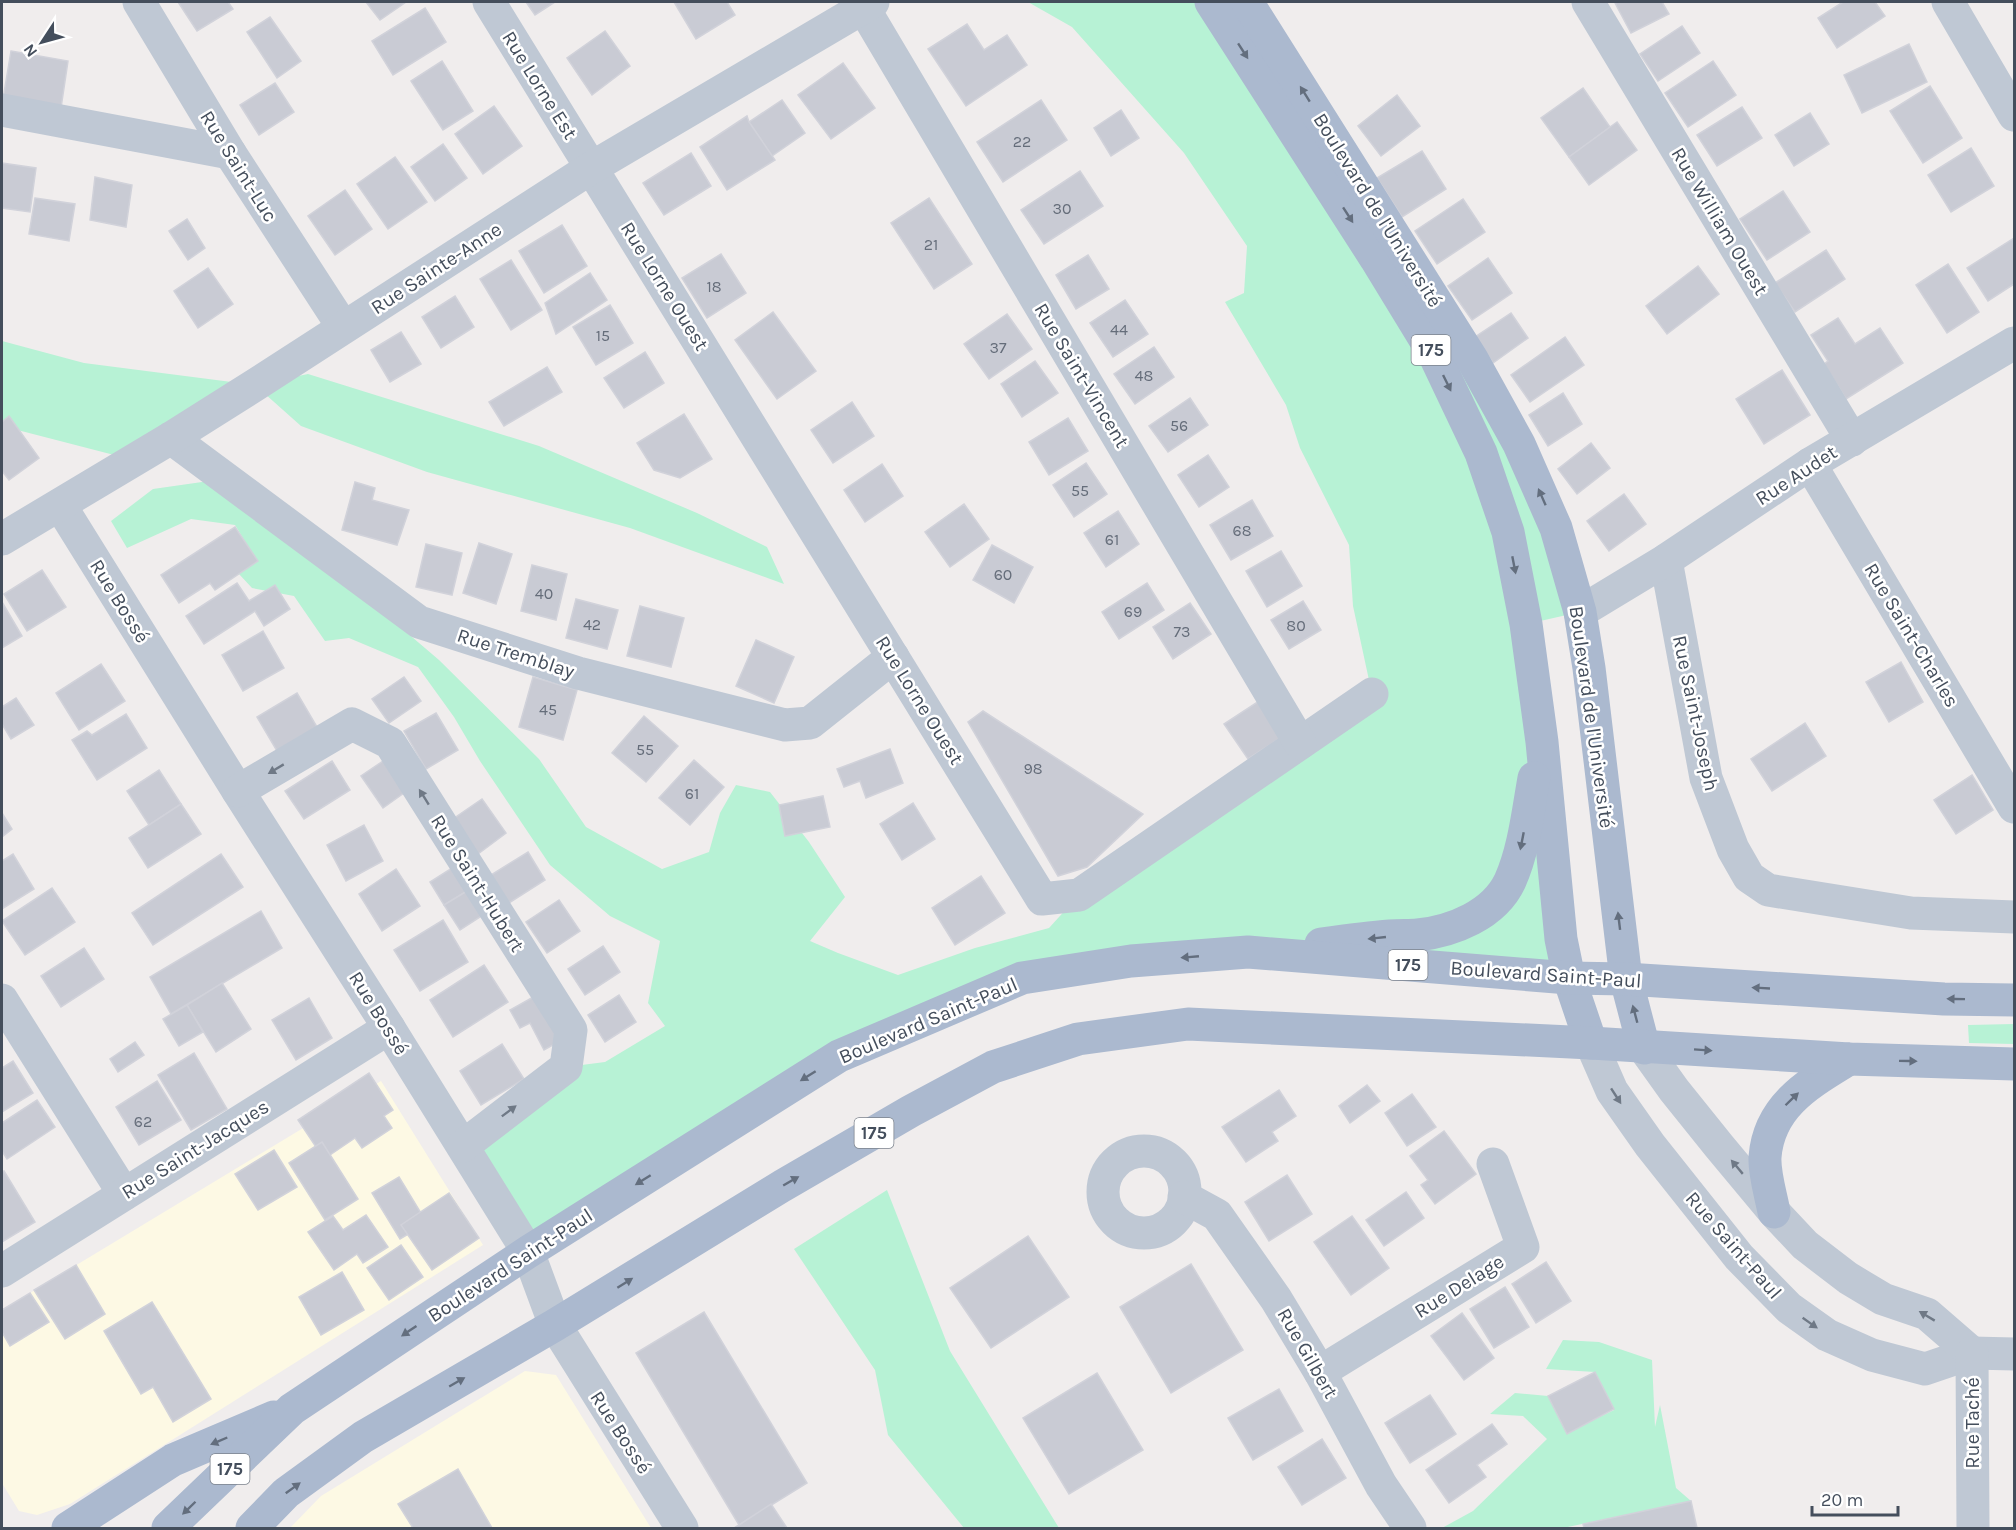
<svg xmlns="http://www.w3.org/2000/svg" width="2016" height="1530" viewBox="0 0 2016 1530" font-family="Karla,sans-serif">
<rect width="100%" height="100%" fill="#f0eded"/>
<g fill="#fdf9e4">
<polygon points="381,1081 483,1245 70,1504 37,1515 19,1511 2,1483 2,1310"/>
<polygon points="525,1371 556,1375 651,1528 290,1528 321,1496"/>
</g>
<g fill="#b7f2d5">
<polygon points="1028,2 1247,2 1472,359 1580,612 1527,624 1569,978 1248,952 1022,978 839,1056 528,1252 463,1146 566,1067 605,1062 665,1026 648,1003 660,941 610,916 550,865 480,761 454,717 418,667 349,638 325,641 294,596 252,588 239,574 257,561 235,525 191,519 127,548 111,521 153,489 209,481 310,550 439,660 539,759 586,827 662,869 709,852 720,813 736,785 770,792 809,842 845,897 810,941 838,953 898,975 975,948 1049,928 1079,895 1372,694 1353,606 1349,545 1300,448 1286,405 1225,302 1244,293 1247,246 1184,153 1072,27"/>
<polygon points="2,341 84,363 255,385 308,374 539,446 697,513 767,547 784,584 630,528 427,472 301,426 255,385 118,456 2,426"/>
<polygon points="2014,1024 2014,1044 1969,1043 1968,1025"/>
<polygon points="887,1190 950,1351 1059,1528 964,1528 888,1435 875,1370 794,1249"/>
<polygon points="1563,1340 1599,1342 1652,1360 1655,1427 1660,1405 1676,1488 1691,1501 1563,1528 1442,1528 1473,1511 1547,1439 1523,1416 1490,1414 1515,1393 1548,1396 1567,1433 1614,1410 1595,1372 1546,1369"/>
</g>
<g fill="#c9cbd4" stroke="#d1d2da" stroke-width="1.5">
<polygon points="178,2 228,2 233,9 197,31"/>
<polygon points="366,2 406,2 380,20"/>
<polygon points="526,2 555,2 535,15"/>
<polygon points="674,2 727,2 735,15 696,39"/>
<polygon points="1618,2 1662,2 1669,14 1631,33 1615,3"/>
<polygon points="1843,2 1875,2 1885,16 1837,48 1818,18"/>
<polygon points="425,8 446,42 393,75 372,41"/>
<polygon points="270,17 301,61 277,78 247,32"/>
<polygon points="967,24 984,50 1007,35 1027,65 966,106 928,49"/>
<polygon points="1682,26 1700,53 1658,81 1640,54"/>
<polygon points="605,31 630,66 592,95 567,58"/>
<polygon points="1909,44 1927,82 1862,113 1844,75"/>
<polygon points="11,51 68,61 61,108 3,99"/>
<polygon points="442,61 473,111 443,130 411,81"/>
<polygon points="1713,61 1736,95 1688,127 1665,93"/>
<polygon points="843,63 875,108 831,139 798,95"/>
<polygon points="275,83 294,112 259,135 240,105"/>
<polygon points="1930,86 1962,138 1923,163 1890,111"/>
<polygon points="1583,88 1610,127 1569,157 1541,118"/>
<polygon points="1397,95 1420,126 1381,156 1358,126"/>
<polygon points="782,100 805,133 772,156 749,122"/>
<polygon points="1041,100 1067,140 1003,182 977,142"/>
<polygon points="494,106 522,146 483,174 455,134"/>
<polygon points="1742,107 1762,138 1717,166 1697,135"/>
<polygon points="1121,110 1139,138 1111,156 1094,128"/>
<polygon points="1810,113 1829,144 1794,166 1775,135"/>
<polygon points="747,116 749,122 775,160 727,190 700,147"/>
<polygon points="1617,122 1637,150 1589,185 1569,157"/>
<polygon points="443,144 467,178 435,201 411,167"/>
<polygon points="1971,148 1994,186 1951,212 1928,175"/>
<polygon points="1422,151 1446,189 1402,217 1377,178"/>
<polygon points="691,153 711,186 664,215 643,183"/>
<polygon points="395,157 427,202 388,229 357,184"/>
<polygon points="2,163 36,168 30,212 2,208"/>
<polygon points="1080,171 1103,206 1044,244 1021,210"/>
<polygon points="95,177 132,185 126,227 90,220"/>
<polygon points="345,190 372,229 335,255 308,216"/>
<polygon points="1783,191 1810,232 1767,260 1740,219"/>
<polygon points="35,198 75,204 69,241 29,234"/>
<polygon points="929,198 972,264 934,289 891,223"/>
<polygon points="1463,199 1485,232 1437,264 1415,231"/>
<polygon points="187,219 205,248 188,260 169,231"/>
<polygon points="562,225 587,266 544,293 519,251"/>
<polygon points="2014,238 2014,284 1988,301 1967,268"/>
<polygon points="1826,250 1845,279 1795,312 1775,283"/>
<polygon points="721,254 746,293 707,318 682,278"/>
<polygon points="1088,255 1109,289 1076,309 1056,275"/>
<polygon points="1488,258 1512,293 1472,320 1448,286"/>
<polygon points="511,260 542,310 511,330 480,279"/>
<polygon points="1948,264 1979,312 1947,333 1916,285"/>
<polygon points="1698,266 1719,294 1667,334 1646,306"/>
<polygon points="208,268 233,304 198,328 174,291"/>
<polygon points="590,273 607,300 556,334 545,303"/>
<polygon points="455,296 474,327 441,348 422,317"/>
<polygon points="1125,300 1148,334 1113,357 1090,323"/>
<polygon points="610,305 633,343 596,365 573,327"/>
<polygon points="773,312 816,371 777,399 735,340"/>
<polygon points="1511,313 1528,338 1493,363 1475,337"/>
<polygon points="1007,314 1032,349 989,379 964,344"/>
<polygon points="1838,318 1855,344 1880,328 1903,363 1846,399 1824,364 1828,361 1811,335"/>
<polygon points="401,332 421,364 390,382 371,350"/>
<polygon points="1565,337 1584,365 1530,402 1511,375"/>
<polygon points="1154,347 1174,377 1135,404 1114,374"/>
<polygon points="645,352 664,383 624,408 604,378"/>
<polygon points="1035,361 1058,393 1022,417 1001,384"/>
<polygon points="547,367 562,392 504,426 489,402"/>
<polygon points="1782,370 1810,415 1764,444 1736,399"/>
<polygon points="1563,393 1582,424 1548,446 1529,415"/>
<polygon points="1190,398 1208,425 1168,452 1149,426"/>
<polygon points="852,402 874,436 833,463 811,430"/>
<polygon points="684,414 712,459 680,478 654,470 637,443"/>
<polygon points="9,416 39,458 9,480 2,471 2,422"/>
<polygon points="1068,418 1088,451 1049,475 1029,442"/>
<polygon points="1591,443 1610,468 1577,494 1558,469"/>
<polygon points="1208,455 1229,487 1199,507 1178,475"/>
<polygon points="1086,463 1107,494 1074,517 1053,485"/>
<polygon points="882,464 903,496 865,522 844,490"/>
<polygon points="355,482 375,488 372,500 409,510 397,545 342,530"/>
<polygon points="1624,494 1646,524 1609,551 1587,521"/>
<polygon points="1252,500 1273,536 1231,560 1210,525"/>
<polygon points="964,504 989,539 950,567 925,532"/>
<polygon points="1118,511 1139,544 1106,567 1084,533"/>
<polygon points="235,527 258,561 215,590 210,583 179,603 161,575"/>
<polygon points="479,543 512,554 496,604 463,593"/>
<polygon points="426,544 462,553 452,595 416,587"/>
<polygon points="992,545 1033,567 1014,603 973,580"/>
<polygon points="1281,551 1302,586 1267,607 1246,571"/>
<polygon points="532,565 567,574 556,620 521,611"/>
<polygon points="42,570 66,607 27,631 4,594"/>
<polygon points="237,583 249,601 275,585 290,609 264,626 255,611 204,644 186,616"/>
<polygon points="1147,583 1164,610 1119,639 1102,612"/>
<polygon points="576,599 618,610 607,649 566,638"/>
<polygon points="1303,601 1321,630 1289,649 1271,620"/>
<polygon points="2,602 22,636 2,648"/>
<polygon points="1190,603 1211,634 1173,659 1153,627"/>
<polygon points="640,606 684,618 671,667 627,656"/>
<polygon points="263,631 284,668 243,691 222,655"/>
<polygon points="756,640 794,657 774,703 736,686"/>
<polygon points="1901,662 1923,702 1889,722 1866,682"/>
<polygon points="101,664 125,701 79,730 56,693"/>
<polygon points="404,677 421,701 389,723 372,699"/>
<polygon points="533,677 577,690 563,740 519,727"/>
<polygon points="297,693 317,727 277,751 257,717"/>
<polygon points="16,698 34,725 11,739 2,724 2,707"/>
<polygon points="1259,701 1282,737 1248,759 1224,724"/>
<polygon points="983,711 1143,814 1087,867 1058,876 968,722"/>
<polygon points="436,713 458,750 426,769 404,731"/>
<polygon points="126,714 147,748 97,780 72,740 87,731 92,735"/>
<polygon points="644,716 678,746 646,782 612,753"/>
<polygon points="1805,723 1826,756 1772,791 1751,759"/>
<polygon points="890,749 903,783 866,798 860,781 844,787 837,769"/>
<polygon points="386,759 408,790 383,808 361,776"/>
<polygon points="694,760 724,787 690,825 659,798"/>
<polygon points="332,761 350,790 304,819 285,791"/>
<polygon points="159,770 181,804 149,825 127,791"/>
<polygon points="1972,775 1993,810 1956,834 1934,800"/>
<polygon points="823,796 830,827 785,836 779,805"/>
<polygon points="482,799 506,833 478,854 453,819"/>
<polygon points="913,803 935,839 902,860 880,824"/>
<polygon points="181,804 201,834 148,868 129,838"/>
<polygon points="2,813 12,829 2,837"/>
<polygon points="364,825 383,861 346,881 327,845"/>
<polygon points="528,852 545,880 509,903 491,875"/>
<polygon points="13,854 34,889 2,909 2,861"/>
<polygon points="221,854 243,887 153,945 132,913"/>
<polygon points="452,868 467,891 444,905 430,882"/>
<polygon points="396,869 420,906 382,931 359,894"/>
<polygon points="981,876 1005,913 955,945 932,908"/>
<polygon points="52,888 75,922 25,955 2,921"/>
<polygon points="467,891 483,915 460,930 444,905"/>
<polygon points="559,900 580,931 547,953 526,922"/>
<polygon points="261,911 282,948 171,1014 150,977"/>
<polygon points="443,920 468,962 420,991 394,950"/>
<polygon points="603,946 620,972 585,995 568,969"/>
<polygon points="84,948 104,979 61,1007 41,976"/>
<polygon points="484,965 508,1002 453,1037 430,1000"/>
<polygon points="222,983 251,1029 216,1052 187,1005"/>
<polygon points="619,995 636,1022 605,1042 588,1015"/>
<polygon points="535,996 560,1041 544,1050 530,1023 520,1028 510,1010"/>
<polygon points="309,998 332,1038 296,1060 272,1020"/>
<polygon points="187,1005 203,1032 179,1046 163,1019"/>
<polygon points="135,1042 144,1055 118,1072 110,1059"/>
<polygon points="502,1044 524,1079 481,1105 460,1071"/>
<polygon points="194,1053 227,1109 191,1130 158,1075"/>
<polygon points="13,1061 33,1093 2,1112 2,1068"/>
<polygon points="369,1073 393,1110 384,1116 392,1128 362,1148 355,1138 324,1159 298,1120"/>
<polygon points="157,1081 181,1120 139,1145 116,1107"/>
<polygon points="1367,1085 1380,1101 1350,1123 1339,1106"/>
<polygon points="1279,1090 1296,1116 1272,1132 1278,1141 1246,1162 1222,1127"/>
<polygon points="1412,1094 1436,1127 1407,1146 1385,1113"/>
<polygon points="37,1100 55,1127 7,1159 2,1151 2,1123"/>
<polygon points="1444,1131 1476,1174 1435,1204 1421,1185 1428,1180 1410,1156"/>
<polygon points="322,1142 358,1199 325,1220 289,1163"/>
<polygon points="274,1150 297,1187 258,1210 235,1174"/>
<polygon points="4,1171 35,1222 2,1242 2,1172"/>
<polygon points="1287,1175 1312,1214 1269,1241 1245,1202"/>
<polygon points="399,1177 427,1223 400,1239 372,1193"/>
<polygon points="1406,1192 1424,1218 1384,1246 1366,1220"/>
<polygon points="449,1193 479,1238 432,1270 401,1225"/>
<polygon points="366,1215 388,1247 363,1263 357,1254 334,1270 308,1232 333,1216 343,1230"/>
<polygon points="1352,1216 1389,1268 1351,1295 1314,1242"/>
<polygon points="1028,1236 1069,1297 991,1348 950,1288"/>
<polygon points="401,1245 423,1277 389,1300 367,1268"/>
<polygon points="1546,1262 1571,1301 1536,1323 1512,1284"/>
<polygon points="1191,1264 1243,1350 1171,1393 1120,1307"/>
<polygon points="76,1265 105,1314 65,1339 34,1290"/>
<polygon points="342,1272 364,1310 321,1335 299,1297"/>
<polygon points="1505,1287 1529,1327 1494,1348 1470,1309"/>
<polygon points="30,1293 49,1322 10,1346 2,1332 2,1310"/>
<polygon points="152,1302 211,1399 173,1422 153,1387 141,1394 104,1331"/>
<polygon points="704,1312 807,1483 739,1525 636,1353"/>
<polygon points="1462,1313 1494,1358 1464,1380 1431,1336"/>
<polygon points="1595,1372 1614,1409 1567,1434 1548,1396"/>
<polygon points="1097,1373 1143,1450 1069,1494 1023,1418"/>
<polygon points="1279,1389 1303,1431 1253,1460 1228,1418"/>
<polygon points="1430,1395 1456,1434 1410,1463 1385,1423"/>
<polygon points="1492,1424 1507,1444 1477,1465 1486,1477 1449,1503 1426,1470"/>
<polygon points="1322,1439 1346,1478 1302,1505 1278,1467"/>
<polygon points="458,1469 492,1528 413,1528 398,1504"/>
<polygon points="1691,1501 1697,1528 1584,1528 1583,1524"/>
<polygon points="771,1504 787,1528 734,1528 739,1525"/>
</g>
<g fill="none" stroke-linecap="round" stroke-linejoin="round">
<g stroke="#bfc8d4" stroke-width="33">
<polyline points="139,2 230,153 343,327"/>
<polyline points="489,2 1042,899 1079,895 1372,694"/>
<polyline points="1588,2 1852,440"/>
<polyline points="1948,2 2014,115"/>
<polyline points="863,7 1300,743"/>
<polyline points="2,110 230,153"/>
<polyline points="171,438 419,622 578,673 785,725 810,723 893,657"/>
<polyline points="1810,464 2014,807"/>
<polyline points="60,505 238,791 389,1028 528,1252 555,1325 682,1528"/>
<polyline points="2,539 171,438 255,385 591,168 873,2"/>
<polyline points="1666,560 1706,778 1733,849 1749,877 1768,890 1911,913 2014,917"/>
<polyline points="1580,612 1666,560 1810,464 2014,343"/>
<polyline points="238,791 352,724 390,743 571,1030 566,1067 463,1146"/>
<polyline points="2,1000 124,1194"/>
<polyline points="1591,1043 1612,1091 1650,1145 1739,1257 1789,1308 1827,1335 1872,1355 1925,1369 1972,1353 2014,1354"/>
<polyline points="1644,1048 1674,1090 1719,1146 1774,1212 1805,1245 1848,1278 1883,1299 1927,1314 1972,1353"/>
<circle cx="1144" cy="1192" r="41"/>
<polyline points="1184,1197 1217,1215 1276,1299 1320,1372 1381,1485 1410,1528"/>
<polyline points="2,1271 389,1028"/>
<polyline points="1972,1353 1973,1528"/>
<polyline points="1320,1372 1523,1247 1493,1164"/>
</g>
<g stroke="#abb9cf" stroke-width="33">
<polyline points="1211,2 1376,259 1434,354 1481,453 1508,532 1526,624 1542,742 1561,939 1569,978 1591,1043"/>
<polyline points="1247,2 1472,359 1519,444 1556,528 1580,612 1589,668 1626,979 1644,1048"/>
<path d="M1321 944C1344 941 1367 938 1390 936 1400 935 1409 936 1418 935 1453 931 1494 915 1510 881 1524 850 1528 812 1534 778"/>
<path d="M1774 1212C1771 1195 1764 1174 1765 1157 1769 1105 1810 1083 1849 1059"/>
<polyline points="68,1528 173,1460 274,1417"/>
<polyline points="168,1528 292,1409 528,1252 839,1056 1022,978 1131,961 1248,952 1569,978 1626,979 1944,999 2014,1000"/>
<polyline points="252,1528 286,1493 363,1437 555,1325 782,1186 911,1111 993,1067 1078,1039 1188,1024 1591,1043 1849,1059 2014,1064"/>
</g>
</g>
<defs><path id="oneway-solid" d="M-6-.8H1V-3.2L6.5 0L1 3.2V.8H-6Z" transform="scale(1.5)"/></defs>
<g fill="#636e7e">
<use href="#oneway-solid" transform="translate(1243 51) rotate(57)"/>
<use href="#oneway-solid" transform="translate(1305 94) rotate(-122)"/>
<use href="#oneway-solid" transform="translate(1348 215) rotate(57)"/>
<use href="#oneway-solid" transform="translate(1447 383) rotate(64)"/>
<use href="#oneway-solid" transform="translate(1542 497) rotate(-114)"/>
<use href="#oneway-solid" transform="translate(1514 565) rotate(79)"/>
<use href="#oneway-solid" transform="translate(1522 841) rotate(101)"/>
<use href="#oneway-solid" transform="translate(1619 921) rotate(-97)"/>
<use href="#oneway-solid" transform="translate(1377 938) rotate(174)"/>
<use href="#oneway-solid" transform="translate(1190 957) rotate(175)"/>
<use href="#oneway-solid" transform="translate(1761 988) rotate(-177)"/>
<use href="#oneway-solid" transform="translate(1956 999) rotate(-179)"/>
<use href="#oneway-solid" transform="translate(1635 1014) rotate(-105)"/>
<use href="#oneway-solid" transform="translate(1703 1050) rotate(4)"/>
<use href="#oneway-solid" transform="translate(1908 1061) rotate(1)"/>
<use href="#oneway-solid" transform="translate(808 1076) rotate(148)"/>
<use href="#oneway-solid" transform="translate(1792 1099) rotate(-44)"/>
<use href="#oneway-solid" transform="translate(643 1180) rotate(148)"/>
<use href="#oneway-solid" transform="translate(791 1181) rotate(-30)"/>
<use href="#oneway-solid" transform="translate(625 1283) rotate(-32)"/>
<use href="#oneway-solid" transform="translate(409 1331) rotate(146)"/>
<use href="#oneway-solid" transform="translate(457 1382) rotate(-30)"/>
<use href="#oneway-solid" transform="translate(219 1441) rotate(157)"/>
<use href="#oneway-solid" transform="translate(293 1488) rotate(-36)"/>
<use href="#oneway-solid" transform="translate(189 1508) rotate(136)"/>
</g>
<g fill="#6f7986">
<use href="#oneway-solid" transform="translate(276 769) rotate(149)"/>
<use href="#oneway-solid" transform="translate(424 797) rotate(-122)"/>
<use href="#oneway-solid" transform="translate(1616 1096) rotate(57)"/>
<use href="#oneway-solid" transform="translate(509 1111) rotate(-37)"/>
<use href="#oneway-solid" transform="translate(1737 1167) rotate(-130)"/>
<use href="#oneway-solid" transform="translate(1927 1316) rotate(-149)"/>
<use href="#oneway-solid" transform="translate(1810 1323) rotate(35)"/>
</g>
<g text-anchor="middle" stroke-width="5" stroke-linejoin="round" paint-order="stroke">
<g font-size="16" fill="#656d7a">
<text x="1022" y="147">22</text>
<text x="1062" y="214">30</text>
<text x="931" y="250">21</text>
<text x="714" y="292">18</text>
<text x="1119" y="335">44</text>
<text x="603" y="341">15</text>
<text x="998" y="353">37</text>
<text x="1144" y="381">48</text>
<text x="1179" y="431">56</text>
<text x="1080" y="496">55</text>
<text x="1242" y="536">68</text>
<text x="1112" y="545">61</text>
<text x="1003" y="580">60</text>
<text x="544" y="599">40</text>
<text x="1133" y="617">69</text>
<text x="592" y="630">42</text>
<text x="1296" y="631">80</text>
<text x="1182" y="637">73</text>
<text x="548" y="715">45</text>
<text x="645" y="755">55</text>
<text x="1033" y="774">98</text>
<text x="692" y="799">61</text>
<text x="143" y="1127">62</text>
</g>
<g fill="#fff" stroke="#7c838d" stroke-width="1.5">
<rect x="1411.5" y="335" width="39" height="30" rx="4.5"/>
<rect x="1388.5" y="950" width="39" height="30" rx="4.5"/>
<rect x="854.5" y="1118" width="39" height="30" rx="4.5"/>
<rect x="210.5" y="1454" width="39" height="30" rx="4.5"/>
</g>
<g font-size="18" font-weight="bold" fill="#444e5c">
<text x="1431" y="356">175</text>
<text x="1408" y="971">175</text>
<text x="874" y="1139">175</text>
<text x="230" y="1475">175</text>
</g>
<g font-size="20" fill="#444e5c" stroke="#fff">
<text transform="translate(540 85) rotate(58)" y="7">Rue Lorne Est</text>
<text transform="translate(239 166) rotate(58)" y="7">Rue Saint-Luc</text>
<text transform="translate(1378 210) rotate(58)" y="7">Boulevard de l'Université</text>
<text transform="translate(1720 221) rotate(59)" y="7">Rue William Ouest</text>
<text transform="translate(436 268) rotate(-33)" y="7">Rue Sainte-Anne</text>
<text transform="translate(665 286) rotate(58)" y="7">Rue Lorne Ouest</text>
<text transform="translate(1082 375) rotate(59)" y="7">Rue Saint-Vincent</text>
<text transform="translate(1796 475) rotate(-33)" y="7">Rue Audet</text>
<text transform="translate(120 601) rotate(58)" y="7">Rue Bossé</text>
<text transform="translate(1912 635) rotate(59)" y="7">Rue Saint-Charles</text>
<text transform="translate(516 653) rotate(18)" y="7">Rue Tremblay</text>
<text transform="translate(920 700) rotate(58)" y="7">Rue Lorne Ouest</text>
<text transform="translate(1696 713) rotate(78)" y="7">Rue Saint-Joseph</text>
<text transform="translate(1592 717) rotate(82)" y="7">Boulevard de l'Université</text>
<text transform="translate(478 883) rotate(58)" y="7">Rue Saint-Hubert</text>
<text transform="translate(1546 974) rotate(4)" y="7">Boulevard Saint-Paul</text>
<text transform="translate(379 1013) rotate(58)" y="7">Rue Bossé</text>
<text transform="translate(928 1020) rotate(-23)" y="7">Boulevard Saint-Paul</text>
<text transform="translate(195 1149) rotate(-32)" y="7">Rue Saint-Jacques</text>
<text transform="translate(1734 1245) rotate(49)" y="7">Rue Saint-Paul</text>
<text transform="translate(510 1265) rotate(-33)" y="7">Boulevard Saint-Paul</text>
<text transform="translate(1459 1286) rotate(-32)" y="7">Rue Delage</text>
<text transform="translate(1308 1353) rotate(60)" y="7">Rue Gilbert</text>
<text transform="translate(1972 1423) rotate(-90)" y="7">Rue Taché</text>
<text transform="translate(621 1432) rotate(57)" y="7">Rue Bossé</text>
</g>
</g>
<rect width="2016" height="1530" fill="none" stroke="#444e5c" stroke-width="6"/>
<g transform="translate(42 42) rotate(234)" stroke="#ffffff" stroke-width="4.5" paint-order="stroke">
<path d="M0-4.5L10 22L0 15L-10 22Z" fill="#444e5c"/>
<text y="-9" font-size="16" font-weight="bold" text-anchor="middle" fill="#444e5c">N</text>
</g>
<path d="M1812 1506v9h86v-9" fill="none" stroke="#444e5c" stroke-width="3"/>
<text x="1821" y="1506" font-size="18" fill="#444e5c" stroke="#ffffff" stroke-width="4.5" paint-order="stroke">20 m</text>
</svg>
